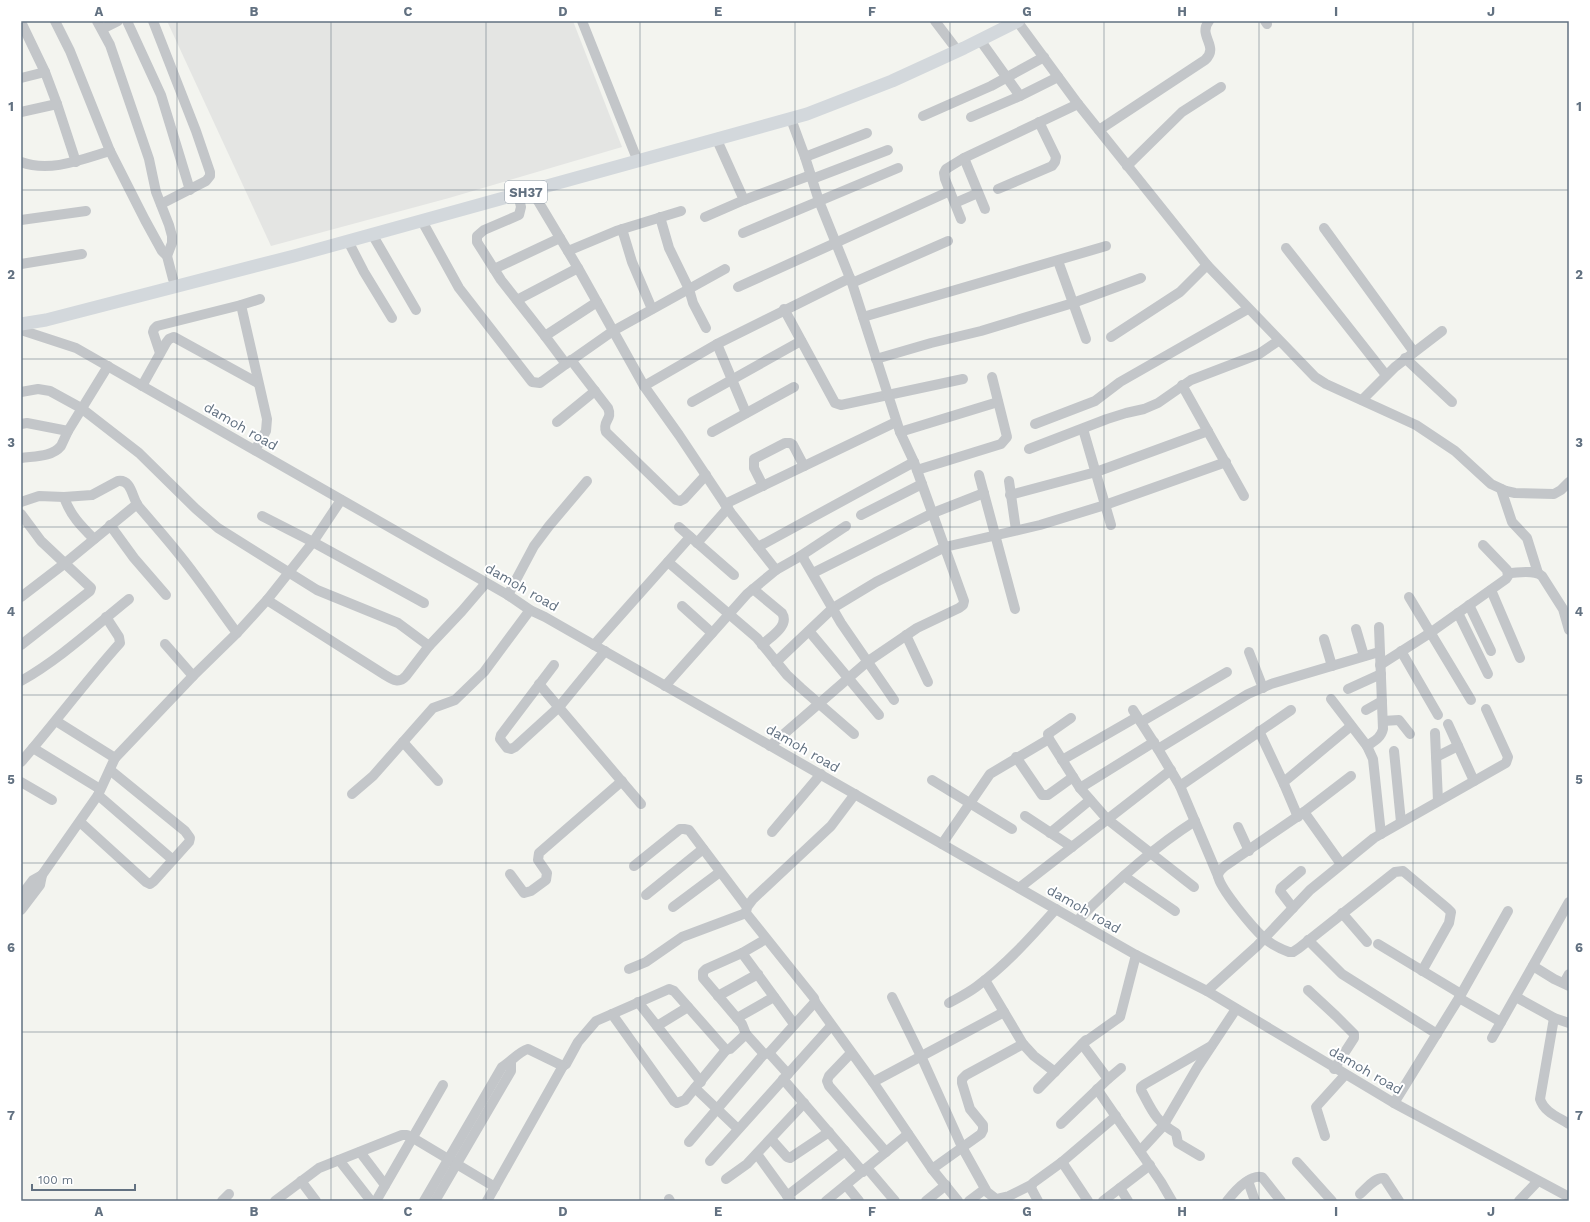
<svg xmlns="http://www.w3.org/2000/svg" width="1590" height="1222" viewBox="0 0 1590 1222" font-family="'Work Sans',sans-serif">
<rect width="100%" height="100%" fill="#f3f4ef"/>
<polygon fill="#e4e5e3" points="167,21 573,21 622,147 449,198 271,246"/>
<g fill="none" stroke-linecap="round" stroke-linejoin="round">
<g stroke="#c3c6c9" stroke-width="10">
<polyline points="55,21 70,51 110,151 145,220 162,251 167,256 173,279"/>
<polyline points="97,21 110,45 149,159 156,192 169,225 172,236 172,243 167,256"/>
<polyline points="127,21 161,95 190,190"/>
<polyline points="153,21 196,131 210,172 210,176 206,181 161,204"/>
<polyline points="582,21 635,154"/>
<polyline points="935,21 954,46"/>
<polyline points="1017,21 1078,104 1207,265 1315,377 1326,384 1416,425 1455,451 1491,484 1506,491 1515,493 1554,494 1561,490 1569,482"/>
<polyline points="1265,21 1267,24"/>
<polyline points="21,22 45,72 57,104 76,162"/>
<polyline points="102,29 118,21"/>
<polyline points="980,40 1020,96"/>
<polyline points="21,78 45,72"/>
<polyline points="21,112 57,104"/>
<polyline points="923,116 991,86 1044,57"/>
<polyline points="971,117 1020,96 1058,77"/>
<path d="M1099 130 1205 60C1220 46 1197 36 1209 21"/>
<polyline points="717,140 744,200"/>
<polyline points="805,157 867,133"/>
<polyline points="964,158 985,209"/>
<path d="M21 162C50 173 83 159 110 151"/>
<polyline points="1127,166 1182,112 1221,87"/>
<polyline points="812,179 888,150"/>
<polyline points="998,189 1052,166 1055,162 1056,157 1039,122"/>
<polyline points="532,191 578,268 644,386 679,435 731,513 776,570"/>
<polyline points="518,194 521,207 519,215 484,230 477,236 477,242 501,280 545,336 566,364"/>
<polyline points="955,203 978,193"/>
<polyline points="660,217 669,248 689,289 693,303 706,328"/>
<polyline points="705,217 744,200 811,175"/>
<polyline points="961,219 945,179 944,173 946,169 964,158 1078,104"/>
<polyline points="21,220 86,211"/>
<polyline points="422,221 459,288 532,382 540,383 544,380 566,364 613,331 725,269"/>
<polyline points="1324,228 1414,352"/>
<polyline points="622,229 632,262 652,309"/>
<polyline points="743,233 898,168"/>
<polyline points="372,234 416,310"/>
<polyline points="348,241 364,272 392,318"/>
<polyline points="1286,248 1386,375"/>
<polyline points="568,251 616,231 681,211"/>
<polyline points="1058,261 1086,339"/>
<polyline points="21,264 82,254"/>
<polyline points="494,269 560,238"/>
<polyline points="852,283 948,241"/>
<polyline points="738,287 950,191"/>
<polyline points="517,300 578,268"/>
<polyline points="241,305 267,419 266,431 255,450"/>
<polyline points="784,309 835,403 841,405 963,379"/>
<polyline points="863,317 1106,246"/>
<polyline points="21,330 76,348 508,595 530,610 545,617 1136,955 1207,991 1394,1103 1569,1197"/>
<polyline points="545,336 597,302"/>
<polyline points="1111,337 1180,292 1207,265"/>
<polyline points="717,344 746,413"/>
<polyline points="160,353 153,332 154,329 157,326 241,305 260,299"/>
<polyline points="1405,358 1452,402"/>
<polyline points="876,359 931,343 981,331 1073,303 1141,278"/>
<path d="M571 360 608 408C613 420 602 420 606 432L676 500 680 501 684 499 706 475"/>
<polyline points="1182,385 1244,496"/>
<polyline points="142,386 166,343 169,339 174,337 258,383"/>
<polyline points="644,386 717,344 850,278"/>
<polyline points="21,392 38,389 50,391 81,408 139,453 196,509 218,528 317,590 398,623 429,646"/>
<polyline points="1362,400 1395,367 1442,331"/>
<polyline points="692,402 801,341"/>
<polyline points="557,422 595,391"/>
<polyline points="21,424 27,423 68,431"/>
<polyline points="1035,424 1095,401 1120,382 1248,309"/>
<polyline points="1083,429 1111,525"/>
<polyline points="712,432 794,387"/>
<polyline points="900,432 998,402"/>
<polyline points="1029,449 1107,419 1126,413 1144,409 1158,403 1191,380 1259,354 1278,341"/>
<path d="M21 458C35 456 52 457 61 446L68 431 108 366"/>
<polyline points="917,470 1001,444 1007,437 992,377"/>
<polyline points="979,475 1015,609"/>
<polyline points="1009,481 1016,530"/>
<polyline points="763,486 754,468 754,459 785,443 790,443 793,445 804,466"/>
<polyline points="1501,489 1512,522 1527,538 1538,573"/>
<polyline points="1010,495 1096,472 1208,431"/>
<path d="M64 497C70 515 81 526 94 539"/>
<path d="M21 502 39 496 64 497 92 495 118 481C132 479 132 499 139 507 157 528 176 549 192 571 208 592 222 613 237 633"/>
<polyline points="725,504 896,422"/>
<polyline points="21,514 41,541 91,588 90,591 21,645"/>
<polyline points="861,515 922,484"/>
<polyline points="262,516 313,542 424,603"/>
<polyline points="110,525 134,558 166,595"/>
<polyline points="679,527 734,575"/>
<polyline points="697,543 728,508"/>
<polyline points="758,547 914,462"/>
<polyline points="799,557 846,526"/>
<polyline points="668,562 757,638 787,675 801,688 854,734"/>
<polyline points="813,573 933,513 984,493"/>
<path d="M1508 573C1518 573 1534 569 1542 576L1563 609 1569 630"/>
<path d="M753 589 782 613C790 626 770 637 762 645"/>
<polyline points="1491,590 1520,658"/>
<polyline points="508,595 534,546 549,526 587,481"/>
<polyline points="21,597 64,564 137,504"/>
<polyline points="1409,597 1471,700"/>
<path d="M267 600 385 675C393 680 399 684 406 676L429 646 462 611 486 583"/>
<polyline points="1469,605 1491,651"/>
<polyline points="682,606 712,633"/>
<polyline points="1458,613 1488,674"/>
<polyline points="1356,629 1364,656"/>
<polyline points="809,631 879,715"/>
<polyline points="906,635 928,682"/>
<polyline points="1324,639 1332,666"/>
<polyline points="165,644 193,676"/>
<polyline points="594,645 690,537"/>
<polyline points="1401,651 1438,715"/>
<polyline points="1249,652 1263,688"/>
<polyline points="776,662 833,608 876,582 945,547 1040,525 1105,505 1226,462"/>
<polyline points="554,665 501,735 500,739 507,748 511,749 515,747 559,707 605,651"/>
<polyline points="1380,665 1430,633 1506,579 1508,576 1507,570 1483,545"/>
<path d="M21 681C60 659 94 627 129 599"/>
<polyline points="539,684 641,804"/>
<polyline points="665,686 747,594 776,570 799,557 803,557 805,561 841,623 894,700"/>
<polyline points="1348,689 1381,674"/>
<polyline points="1331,699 1367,746 1373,759 1381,834"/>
<polyline points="1133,710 1158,749 1180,786 1218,876"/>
<polyline points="1366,710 1382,701"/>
<polyline points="1071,718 1051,732 1048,734 1049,739 1080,788 1107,819 1194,887"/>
<polyline points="56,721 115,758"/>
<polyline points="1383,721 1399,720 1410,734"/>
<polyline points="1141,722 1227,672"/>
<polyline points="1448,724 1474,781"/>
<polyline points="1259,731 1284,784"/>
<polyline points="1435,733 1438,801"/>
<polyline points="403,742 438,781"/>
<polyline points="770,746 867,662 917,628 959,608 963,605 964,601 914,462 900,432 852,283 819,201 805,157 791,119"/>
<path d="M1367 746C1374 741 1381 738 1383 729L1379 627"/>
<polyline points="33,748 100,789"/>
<polyline points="1158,749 1248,694 1271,684 1379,652"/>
<polyline points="1394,751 1401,822"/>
<polyline points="1016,757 1042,795 1048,795 1073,777"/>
<polyline points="1436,757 1458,746"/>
<polyline points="1062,760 1137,717"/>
<path d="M21 762C55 723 85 682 120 643L119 637 106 617"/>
<path d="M1351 776 1304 812 1225 866C1222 869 1218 871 1218 876 1220 889 1254 929 1264 938 1271 944 1281 949 1289 952H1293L1299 948 1395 872 1403 871 1447 908 1451 912 1449 923 1422 971"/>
<polyline points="932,780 1012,829"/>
<polyline points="21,782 52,800"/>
<polyline points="1180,786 1291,710"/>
<polyline points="1080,788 1154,742"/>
<polyline points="352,794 373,776 433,708 455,700 484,672 530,610"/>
<polyline points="98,795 173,860"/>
<polyline points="1304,812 1341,864"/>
<polyline points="1025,816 1072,847"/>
<polyline points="1298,817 1284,784 1285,781 1351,726"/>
<polyline points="80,822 146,882 150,884 154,881 189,842 190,838 185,831 110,770"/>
<polyline points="1238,827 1249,851"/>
<polyline points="772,832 821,774"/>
<polyline points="1050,833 1090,800"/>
<polyline points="942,844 990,774 1049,739"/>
<polyline points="634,866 680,829 684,829 689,830 747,907"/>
<polyline points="510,874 524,893 531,891 546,880 547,873 538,860 539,853 622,781"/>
<polyline points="1124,876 1175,911"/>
<polyline points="1019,888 1171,770"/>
<polyline points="646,895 703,849"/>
<polyline points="21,896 33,880 42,875 98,795 115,758 193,676 237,633 267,600 313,542 341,500"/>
<polyline points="673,907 720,872"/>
<polyline points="1293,908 1280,891 1281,888 1301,871"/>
<polyline points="21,910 40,885 42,875"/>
<polyline points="1342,913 1367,942"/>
<path d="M1077 921C1113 884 1151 849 1195 821"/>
<polyline points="1308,940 1342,974 1437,1034"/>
<polyline points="1378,944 1461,994"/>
<polyline points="742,953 794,1024"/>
<polyline points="1533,966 1554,979 1569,986"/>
<polyline points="629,969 646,962 682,937 746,913"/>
<polyline points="985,980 1023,1044 1034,1056 1055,1072"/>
<polyline points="1564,983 1569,974"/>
<polyline points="1308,990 1336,1016 1354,1034 1354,1038 1334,1069"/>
<polyline points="1207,991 1257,946 1310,890 1374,838 1506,763 1508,757 1486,709"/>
<polyline points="718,996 758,974"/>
<polyline points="892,997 921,1056 962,1147 987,1192 996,1199 1009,1196 1031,1185"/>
<polyline points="1516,997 1554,1018 1569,1023"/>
<polyline points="1459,998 1501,1022"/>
<polyline points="638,1002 701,1082"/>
<polyline points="815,1002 873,1082 932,1169 958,1201"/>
<path d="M949 1003C958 998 968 993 976 987 1006 965 1031 937 1056 909"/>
<polyline points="612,1014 674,1101 677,1103 685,1100 726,1050"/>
<polyline points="737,1018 774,997"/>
<path d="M1554 1018 1540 1099C1544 1112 1558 1117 1569 1124"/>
<polyline points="657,1026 688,1007"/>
<polyline points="746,1034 742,1024 703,978 703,972 706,969 742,953 766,939"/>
<polyline points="1492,1038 1569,902"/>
<polyline points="769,1053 788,1074"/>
<polyline points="851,1053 829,1076 827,1081 829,1086 886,1152"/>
<polyline points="783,1079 863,1172"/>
<polyline points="1108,1079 1082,1044 1120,1017 1136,955"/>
<polyline points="873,1082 1004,1012"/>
<polyline points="695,1088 738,1129"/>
<polyline points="1038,1089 1086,1040"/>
<polyline points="1097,1089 1161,1182 1172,1201"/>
<polyline points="1394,1103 1459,998 1508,911"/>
<polyline points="1061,1124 1108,1079 1121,1068"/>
<polyline points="1325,1136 1316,1107 1345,1075"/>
<polyline points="771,1139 787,1157 790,1158 829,1132"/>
<polyline points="689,1142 764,1054"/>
<polyline points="1140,1151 1163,1126 1197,1068 1236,1009"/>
<polyline points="360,1152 385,1185"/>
<polyline points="757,1154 791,1201"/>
<path d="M1200 1156 1178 1143 1176 1133C1155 1121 1152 1110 1141 1090V1087L1145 1084 1211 1046"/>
<polyline points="339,1160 371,1201"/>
<polyline points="710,1161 831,1026"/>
<polyline points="1062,1162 1088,1201"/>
<polyline points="1297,1162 1332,1201"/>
<polyline points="867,1168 895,1201"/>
<polyline points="932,1169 981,1134 983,1130 983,1125 970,1109 962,1083 962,1079 966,1075 1023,1044"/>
<polyline points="726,1179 747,1164 804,1103"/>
<polyline points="301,1181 316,1201"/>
<polyline points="1248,1181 1255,1201"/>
<polyline points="846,1185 859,1201"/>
<polyline points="1120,1188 1128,1201"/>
<path d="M1360 1194C1367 1188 1375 1177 1384 1178L1399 1201"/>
<polyline points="787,1196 845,1151"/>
<polyline points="669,1199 670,1201"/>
<polyline points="222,1201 229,1194"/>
<polyline points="275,1201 319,1168 402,1135 407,1135 413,1138 495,1187"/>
<polyline points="376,1201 443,1085"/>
<path d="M424 1201 502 1067C511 1062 518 1052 528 1049L563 1066 566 1064 578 1042 596 1021 669 989 674 991 726 1050 730 1049 746 1034 764 1054 769 1053 815 1002 814 998 746 913 747 907 753 899 831 826 855 794"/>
<polyline points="435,1201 511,1071 511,1062"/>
<polyline points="487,1201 563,1066"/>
<polyline points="826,1201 908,1134"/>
<polyline points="926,1201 946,1185"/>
<polyline points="969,1201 985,1189"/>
<polyline points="1038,1201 1031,1188 1033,1183 1062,1162 1116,1116"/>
<polyline points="1103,1201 1150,1165"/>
<path d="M1227 1201C1234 1192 1249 1174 1262 1177L1281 1201"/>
<polyline points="1519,1201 1538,1181"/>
</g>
<polyline stroke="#d3d8dc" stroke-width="13" points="21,324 46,320 294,256 807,114 892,81 964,48 1018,21"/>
</g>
<path fill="none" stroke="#627181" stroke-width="1" stroke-opacity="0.55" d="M177 21V1201M331 21V1201M486 21V1201M640 21V1201M795 21V1201M950 21V1201M1104 21V1201M1259 21V1201M1413 21V1201M21 190H1569M21 359H1569M21 527H1569M21 695H1569M21 863H1569M21 1032H1569"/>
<g text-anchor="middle" stroke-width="4" stroke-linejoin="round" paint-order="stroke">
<rect fill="#fff" stroke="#919ca7" stroke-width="1" x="505" y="181" width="42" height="22" rx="3"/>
<g font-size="13" font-weight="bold" fill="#627181">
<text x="526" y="197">SH37</text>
</g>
<g font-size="14" fill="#627181" stroke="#fff">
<text transform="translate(241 426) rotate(30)" y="5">damoh road</text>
<text transform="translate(522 587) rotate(30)" y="5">damoh road</text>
<text transform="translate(803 748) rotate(30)" y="5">damoh road</text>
<text transform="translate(1084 909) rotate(30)" y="5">damoh road</text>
<text transform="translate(1366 1070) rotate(30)" y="5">damoh road</text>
</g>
</g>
<rect width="1590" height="1222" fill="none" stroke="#ffffff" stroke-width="44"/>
<path d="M32 1184v6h103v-6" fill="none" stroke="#627181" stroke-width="2"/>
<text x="38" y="1184" font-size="12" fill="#627181" stroke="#ffffff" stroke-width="3" paint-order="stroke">100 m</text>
<rect x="22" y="22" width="1546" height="1178" fill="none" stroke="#627181" stroke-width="1.5"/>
<g font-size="13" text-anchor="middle" font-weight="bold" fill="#627181">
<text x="99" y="16">A</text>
<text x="254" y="16">B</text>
<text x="408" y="16">C</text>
<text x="563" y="16">D</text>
<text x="718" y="16">E</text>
<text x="872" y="16">F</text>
<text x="1027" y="16">G</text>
<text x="1182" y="16">H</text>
<text x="1336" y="16">I</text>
<text x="1491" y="16">J</text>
<text x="11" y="111">1</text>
<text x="1579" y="111">1</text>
<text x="11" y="279">2</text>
<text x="1579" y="279">2</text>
<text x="11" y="447">3</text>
<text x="1579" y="447">3</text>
<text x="11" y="616">4</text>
<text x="1579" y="616">4</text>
<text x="11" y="784">5</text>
<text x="1579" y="784">5</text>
<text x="11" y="952">6</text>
<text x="1579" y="952">6</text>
<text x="11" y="1120">7</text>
<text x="1579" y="1120">7</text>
<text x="99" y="1216">A</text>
<text x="254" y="1216">B</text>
<text x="408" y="1216">C</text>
<text x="563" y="1216">D</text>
<text x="718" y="1216">E</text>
<text x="872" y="1216">F</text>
<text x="1027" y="1216">G</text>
<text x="1182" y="1216">H</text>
<text x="1336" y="1216">I</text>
<text x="1491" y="1216">J</text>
</g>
</svg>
